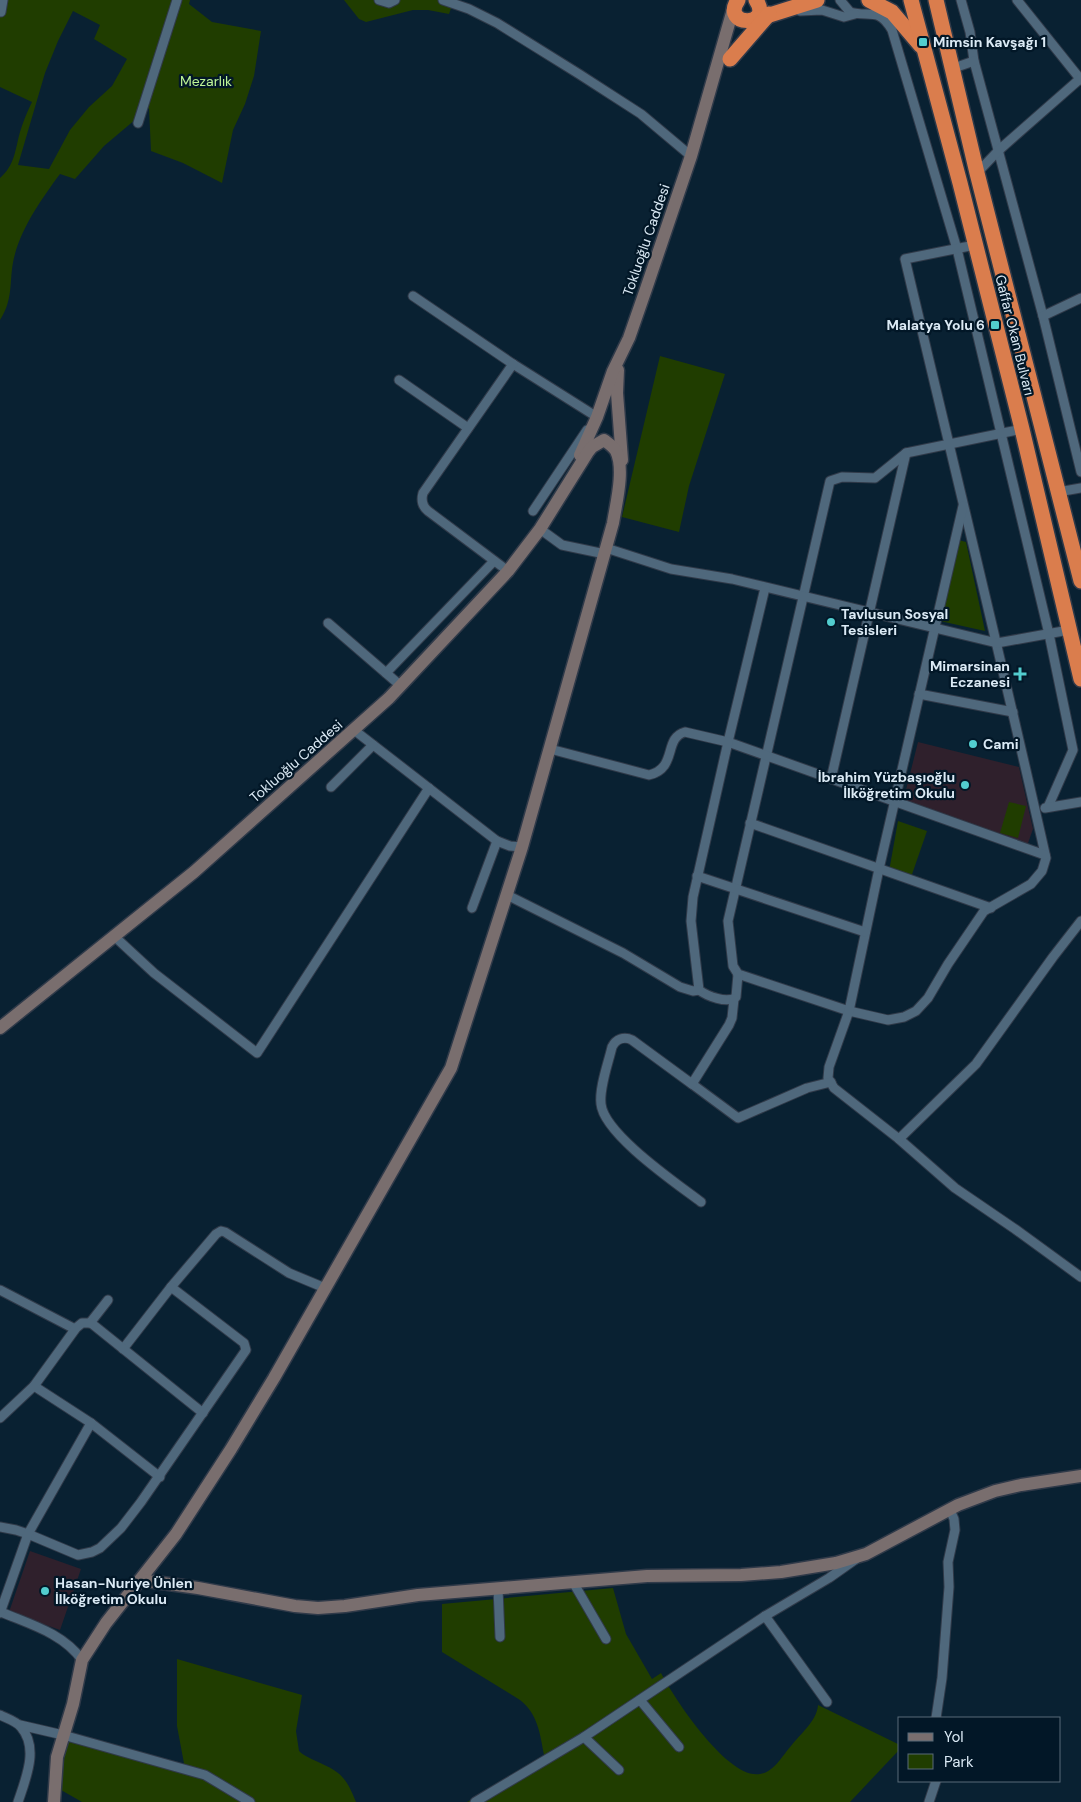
<svg xmlns="http://www.w3.org/2000/svg" width="1081" height="1802" viewBox="0 0 1081 1802" font-family="'DM Sans',sans-serif">
<rect width="100%" height="100%" fill="#092132"/>
<g fill="#2f202c">
<polygon points="918,742 1019,767 1033,829 1027,846 903,802"/>
<polygon points="30,1551 81,1569 60,1630 9,1612"/>
</g>
<g fill="#203d00" fill-rule="evenodd">
<path d="M0 0H190L189 4 212 22 261 31 254 76 245 104 233 130 222 183 183 163 151 151 149 108 104 146 75 179 60 174C43 197 23 225 15 254 8 278 15 297 0 320V178C15 165 15 150 20 132 23 122 27 112 32 102L0 87ZM73 11 100 25 94 39 127 59 112 86 89 107 70 130 49 169 18 165 45 73 58 41Z"/>
<polygon points="344,0 454,0 449,14 428,10 413,10 366,22 359,19"/>
<polygon points="660,356 725,374 689,486 679,532 622,517"/>
<polygon points="959,540 966,542 985,631 940,621"/>
<polygon points="1009,802 1026,806 1018,838 1000,833"/>
<polygon points="898,821 927,831 909,883 888,877"/>
<path d="M613 1588 626 1634 652 1679 661 1673C674 1698 728 1780 760 1774 774 1772 782 1756 791 1746 800 1734 817 1721 818 1705L900 1745V1749L850 1802H467L544 1755C540 1734 538 1714 520 1700L442 1652V1604Z"/>
<path d="M177 1659 302 1695 296 1731 299 1751C304 1756 310 1758 316 1761 341 1772 346 1777 356 1802H82L61 1790 66 1741 186 1774 177 1726Z"/>
</g>
<g fill="none" stroke-linecap="round" stroke-linejoin="round">
<g stroke="#303a49" stroke-width="11">
<g id="street">
<polyline points="379,0 389,3 395,0"/>
<polyline points="443,0 469,9 497,23 579,74 641,114 691,156"/>
<path d="M840 0 850 12C869 18 878 6 892 30L957 249 1049 634 1073 750 1048 807"/>
<polyline points="961,0 970,32 974,61 1043,316 1081,472"/>
<polyline points="1017,0 1081,80"/>
<polyline points="800,11 822,10 844,17 855,14"/>
<polyline points="1,12 3,0"/>
<polyline points="951,69 974,61"/>
<polyline points="138,123 177,0"/>
<polyline points="977,173 999,150 1081,78"/>
<path d="M975 245 905 259C952 458 1001 658 1046 858L1042 871 1031 884 984 911 948 964 928 998 916 1011 904 1017 888 1020 849 1011 738 974 733 966 728 921 830 481 842 477 875 478 906 453 1022 429"/>
<polyline points="413,296 513,364 597,417"/>
<polyline points="1043,316 1081,298"/>
<polyline points="399,380 468,428"/>
<polyline points="1058,492 1081,488"/>
<polyline points="963,506 879,869 849,1011 829,1067 828,1078 834,1088 899,1139 955,1188 1015,1229 1081,1277"/>
<polyline points="533,511 587,430"/>
<polyline points="540,529 562,545 605,554"/>
<polyline points="606,548 671,569 732,579 997,643 1069,630"/>
<path d="M508 571 428 511C422 506 421 500 423 493L513 364"/>
<polyline points="765,588 728,742 1045,855"/>
<polyline points="328,623 401,686"/>
<polyline points="386,673 494,561"/>
<polyline points="919,694 1013,712"/>
<polyline points="354,730 497,841 510,846 522,847"/>
<path d="M550 749 649 775C678 768 663 738 685 732L728 742 693 897 691 921 699 990C707 996 727 1004 736 997L738 974"/>
<polyline points="831,779 906,453"/>
<polyline points="331,787 373,745"/>
<polyline points="1045,808 1081,802"/>
<polyline points="750,823 991,908"/>
<polyline points="697,876 865,932"/>
<polyline points="507,895 623,953 680,987 693,991 699,990"/>
<polyline points="472,908 497,841"/>
<polyline points="114,936 154,973 257,1053 429,788"/>
<polyline points="734,999 732,1018 729,1025 692,1084 738,1118 807,1088 831,1082"/>
<path d="M692 1084 632 1040C624 1036 616 1039 612 1047 608 1064 599 1088 601 1104 604 1134 676 1183 701 1202"/>
<polyline points="899,1139 976,1064 1053,957 1081,921"/>
<polyline points="0,1290 75,1329"/>
<polyline points="90,1323 108,1300"/>
<polyline points="123,1349 171,1287 216,1234 221,1231 225,1232 289,1273 325,1288"/>
<polyline points="34,1386 91,1423 160,1477"/>
<polyline points="0,1418 34,1386 76,1328 82,1323 91,1323 203,1413"/>
<polyline points="0,1527 16,1530 28,1534 78,1555 92,1552 100,1548 121,1528 141,1502 246,1350 244,1343 171,1287"/>
<polyline points="573,1582 606,1639"/>
<polyline points="498,1588 500,1637"/>
<path d="M1 1612C29 1624 63 1633 82 1660"/>
<polyline points="0,1613 28,1534 91,1423"/>
<polyline points="765,1616 827,1702"/>
<polyline points="640,1700 679,1747"/>
<path d="M0 1715C6 1718 16 1721 21 1727 39 1748 26 1778 18 1802"/>
<polyline points="936,1718 942,1678 949,1587 948,1562 955,1530 954,1519 950,1510"/>
<polyline points="20,1725 63,1735 205,1775 250,1802"/>
<polyline points="584,1737 619,1770"/>
<polyline points="475,1802 584,1737 765,1616 829,1578 856,1559"/>
<polyline points="929,1802 936,1781"/>
</g>
</g>
<g stroke="#303a49" stroke-width="15">
<g id="secondary">
<polyline points="618,370 617,393 622,460"/>
<polyline points="580,455 597,417 613,371 629,338 646,289 691,156 734,6"/>
<path d="M0 1028 194 872 389 698 508 571 540 529 588 452 592 447 604 440C608 443 613 446 616 451 625 469 616 504 613 523L522 847 451 1068 274 1378 231 1449 176 1534 106 1623 82 1660 73 1704 57 1757 54 1802"/>
<polyline points="140,1580 198,1588 295,1606 318,1608 345,1606 418,1595 647,1576 741,1575 781,1572 836,1563 866,1554 958,1505 995,1491 1021,1485 1081,1476"/>
</g>
</g>
<g stroke="#303a49" stroke-width="18">
<g id="highway">
<path d="M738 0C720 27 774 28 756 0"/>
<polyline points="869,0 892,12 921,46"/>
<polyline points="911,0 960,183 1022,429 1081,679"/>
<polyline points="936,0 977,173 1081,581"/>
<polyline points="754,20 817,0"/>
<polyline points="730,59 769,14"/>
</g>
</g>
<use href="#street" stroke="#4f687c" stroke-width="9"/>
<use href="#secondary" stroke="#796e6e" stroke-width="12"/>
<use href="#highway" stroke="#da7d4d" stroke-width="15"/>
</g>
<g fill="#52cdcf" stroke="#021727" stroke-width="2">
<rect x="918" y="37" width="10" height="10" rx="2.5"/>
<rect x="990" y="320" width="10" height="10" rx="2.5"/>
<circle cx="831" cy="622" r="5"/>
<path d="M1017.5 666.5h5v5h5v5h-5v5h-5v-5h-5v-5h5z"/>
<circle cx="973" cy="744" r="5"/>
<circle cx="965" cy="785" r="5"/>
<circle cx="45" cy="1591" r="5"/>
</g>
<g text-anchor="middle" stroke-width="4.5" stroke-linejoin="round" paint-order="stroke">
<g font-size="14" font-weight="bold" fill="#dbeaf5" stroke="#021727" text-anchor="start">
<text x="933" y="47">Mimsin Kavşağı 1</text>
<text x="985" y="330" text-anchor="end">Malatya Yolu 6</text>
<text x="841" y="619">Tavlusun Sosyal<tspan x="841" dy="16">Tesisleri</tspan></text>
<text x="1010" y="671" text-anchor="end">Mimarsinan<tspan x="1010" dy="16">Eczanesi</tspan></text>
<text x="983" y="749">Cami</text>
<text x="955" y="782" text-anchor="end">İbrahim Yüzbaşıoğlu<tspan x="955" dy="16">İlköğretim Okulu</tspan></text>
<text x="55" y="1588">Hasan-Nuriye Ünlen<tspan x="55" dy="16">İlköğretim Okulu</tspan></text>
</g>
<g font-size="14" fill="#bef596" stroke="#021727">
<text x="206" y="86">Mezarlık</text>
</g>
<g font-size="14" fill="#dbeaf5" stroke="#021727">
<text transform="translate(646 240) rotate(-71)" y="5">Tokluoğlu Caddesi</text>
<text transform="translate(1015 335) rotate(76)" y="5">Gaffar Okan Bulvarı</text>
<text transform="translate(296 761) rotate(-41)" y="5">Tokluoğlu Caddesi</text>
</g>
</g>
<rect x="898" y="1717" width="162" height="65" fill="#021727" stroke="#596b79"/>
<rect x="908" y="1733" width="25" height="8" fill="#796e6e" stroke="#596b79"/>
<text x="944" y="1742" font-size="15" fill="#dbeaf5">Yol</text>
<rect x="908" y="1754" width="25" height="15" fill="#203d00" stroke="#596b79"/>
<text x="944" y="1767" font-size="15" fill="#dbeaf5">Park</text>
</svg>
